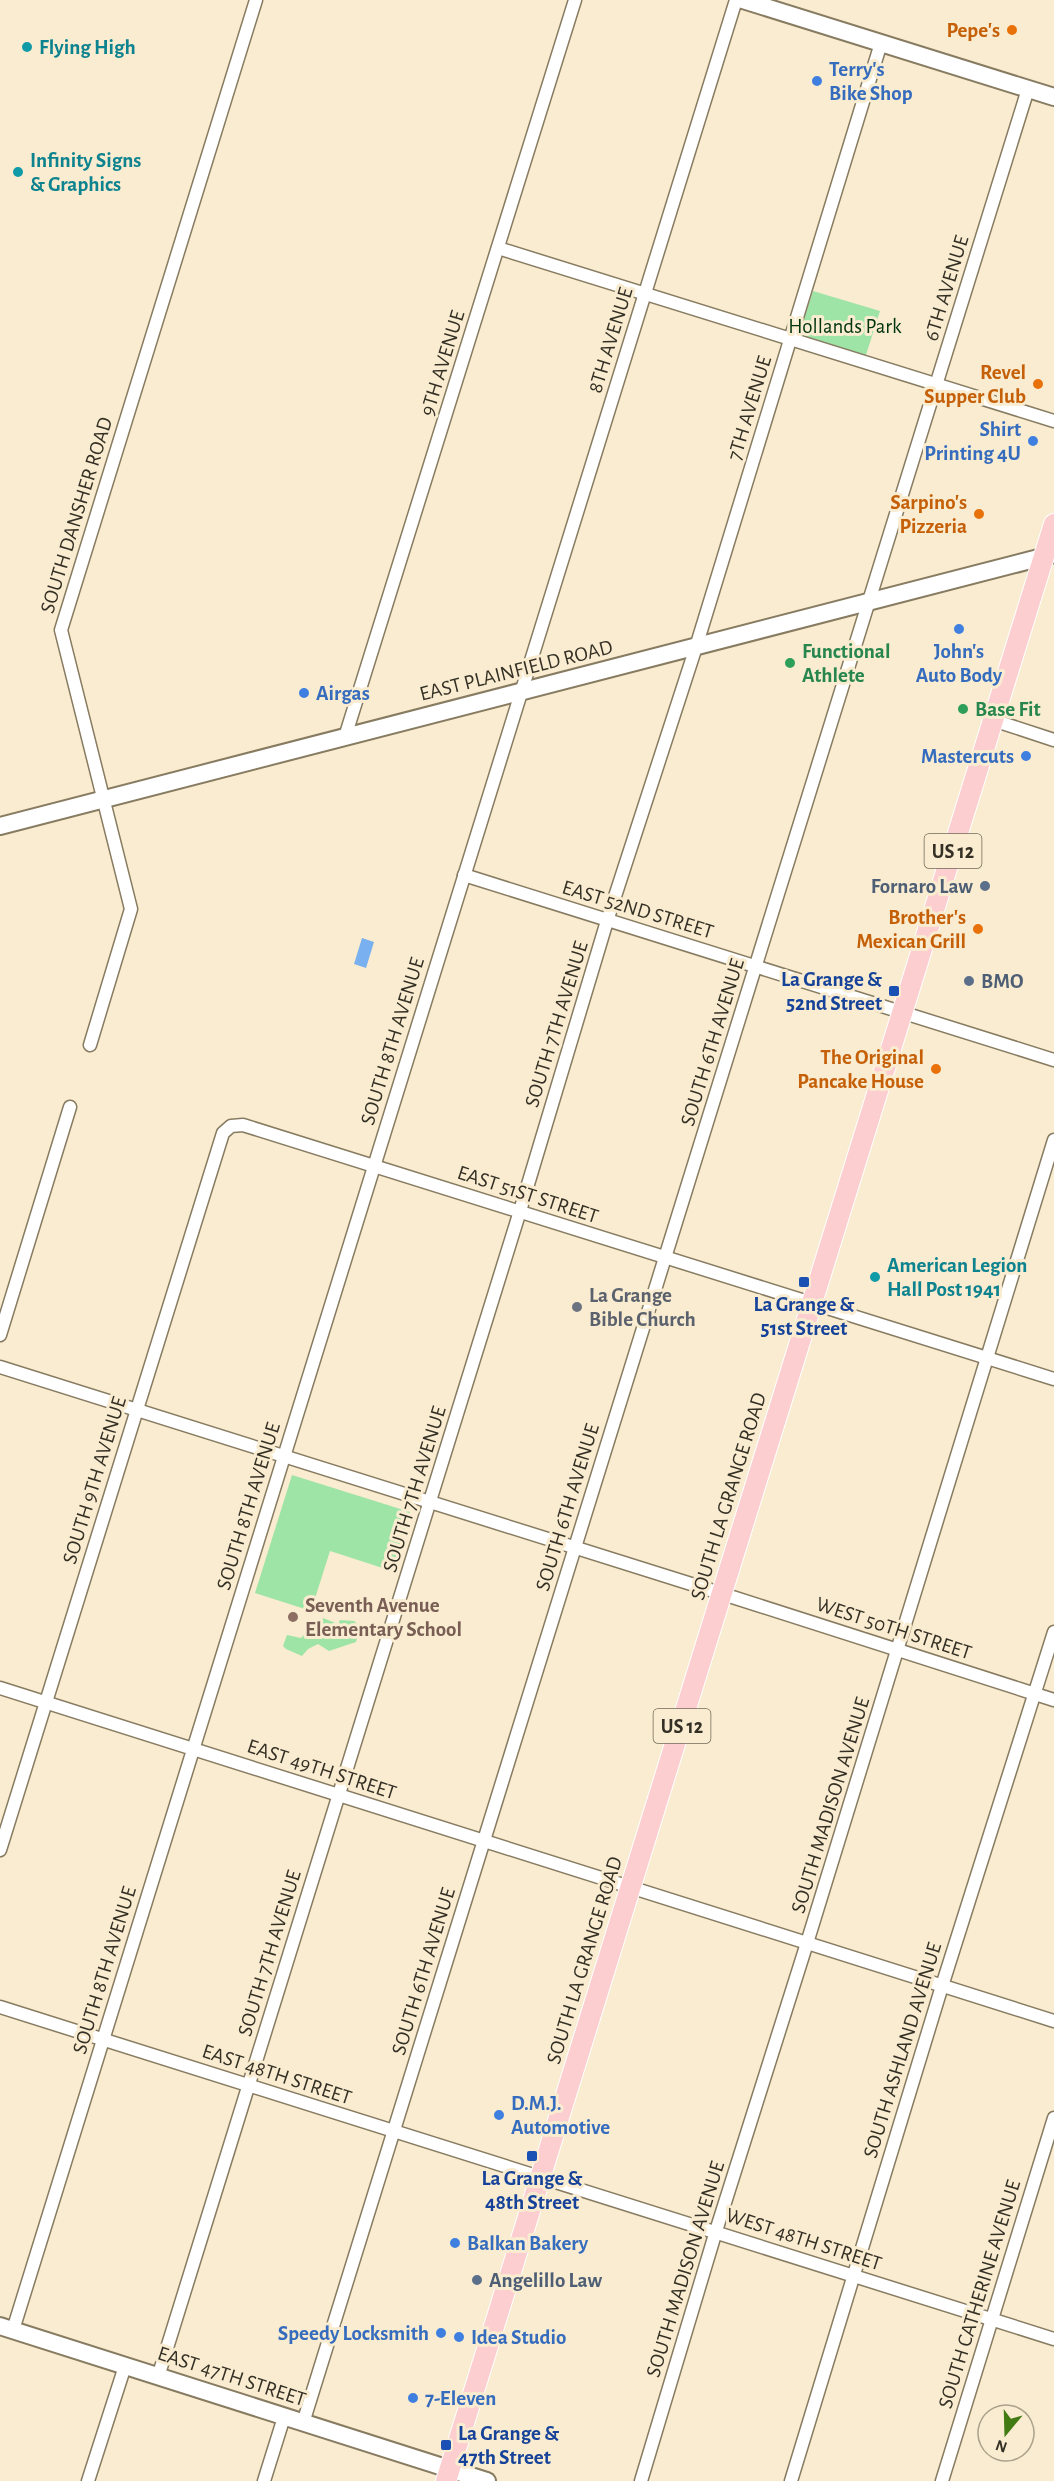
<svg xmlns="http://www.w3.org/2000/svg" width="1054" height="2481" viewBox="0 0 1054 2481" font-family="'Alegreya Sans',sans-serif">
<rect width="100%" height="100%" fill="#f9ecd0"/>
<g fill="#9fe4a7">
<polygon points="813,291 880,311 865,358 811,341 804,337 802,325"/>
<polygon points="292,1475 410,1512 392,1571 330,1551 311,1611 255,1593"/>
<polygon points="323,1618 338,1624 340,1620 354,1621 360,1627 356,1642 329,1651 318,1644 308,1649 302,1656 286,1649 283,1646 287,1635 301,1638 309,1629 318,1631"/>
</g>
<polygon fill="#79b0f0" points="362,938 374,942 366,968 354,964"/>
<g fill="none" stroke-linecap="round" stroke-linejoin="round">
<g stroke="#877b61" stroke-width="15">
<g id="street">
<polyline points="498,248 1054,421"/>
<polyline points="993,720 1054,740"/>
<polyline points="345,737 575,0"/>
<polyline points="464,875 1054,1060"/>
<polyline points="90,1045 131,909 61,630 256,0"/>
<polyline points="0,1335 70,1107"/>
<polyline points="0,1367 723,1594 1054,1700"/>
<polyline points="0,1688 1054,2021"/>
<polyline points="0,1850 223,1133 231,1126 243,1125 1054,1379"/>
<polyline points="0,2007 1054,2339"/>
<polyline points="13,2330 736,0"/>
<polyline points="158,2377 520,1211 607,921 696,647 881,43"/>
<polyline points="303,2423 1028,89"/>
<polyline points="88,2481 125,2366"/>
<polyline points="264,2481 284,2417"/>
<polyline points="641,2481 716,2231 807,1943 1054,1140"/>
<polyline points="791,2481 942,1986 1054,1632"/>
<polyline points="942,2481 1054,2118"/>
</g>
</g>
<g stroke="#877b61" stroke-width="20">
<g id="secondary">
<polyline points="743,0 1054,97"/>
<polyline points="0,826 1054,554"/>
<polyline points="0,2326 487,2481"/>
</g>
</g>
<g stroke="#fff" stroke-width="22">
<polyline id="primary" points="446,2481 1054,524"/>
</g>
<use href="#street" stroke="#fff" stroke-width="12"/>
<use href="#secondary" stroke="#fff" stroke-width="16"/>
<use href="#primary" stroke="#fdcecf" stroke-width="20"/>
</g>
<g fill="#e8710a" stroke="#f9ecd0" stroke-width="2">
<circle cx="1012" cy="30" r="6"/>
<circle cx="1038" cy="384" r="6"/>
<circle cx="979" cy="514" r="6"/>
<circle cx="978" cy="929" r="6"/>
<circle cx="936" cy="1069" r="6"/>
</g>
<g fill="#0f9aa8" stroke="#f9ecd0" stroke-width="2">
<circle cx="27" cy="47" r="6"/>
<circle cx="18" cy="172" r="6"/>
<circle cx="875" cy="1277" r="6"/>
</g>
<g fill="#3f7fe0" stroke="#f9ecd0" stroke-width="2">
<circle cx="817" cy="81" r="6"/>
<circle cx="1033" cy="441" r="6"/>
<circle cx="959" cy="629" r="6"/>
<circle cx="304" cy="693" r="6"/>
<circle cx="1026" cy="756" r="6"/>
<circle cx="499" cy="2115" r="6"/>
<circle cx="455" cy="2243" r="6"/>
<circle cx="441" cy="2333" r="6"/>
<circle cx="459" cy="2337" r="6"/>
<circle cx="413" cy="2398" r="6"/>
</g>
<g fill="#2e9e5b" stroke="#f9ecd0" stroke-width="2">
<circle cx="790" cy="663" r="6"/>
<circle cx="963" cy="709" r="6"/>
</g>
<g fill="#5c6f8a" stroke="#f9ecd0" stroke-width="2">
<circle cx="985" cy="886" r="6"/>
<circle cx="969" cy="981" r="6"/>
<circle cx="477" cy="2280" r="6"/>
</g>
<g fill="#1a4fb4" stroke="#f9ecd0" stroke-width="2">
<rect x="888" y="985" width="12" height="12" rx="3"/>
<rect x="798" y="1276" width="12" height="12" rx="3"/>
<rect x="526" y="2150" width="12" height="12" rx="3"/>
<rect x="440" y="2439" width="12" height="12" rx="3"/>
</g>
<circle fill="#6b7280" stroke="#f9ecd0" stroke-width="2" cx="577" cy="1307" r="6"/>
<circle fill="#8d6e63" stroke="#f9ecd0" stroke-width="2" cx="293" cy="1617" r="6"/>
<g text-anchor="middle" stroke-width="6" stroke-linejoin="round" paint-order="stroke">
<g fill="#f9ecd0" stroke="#706858" stroke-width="1.5">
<rect x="924.5" y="834" width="57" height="34" rx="4.5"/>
<rect x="653.5" y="1709" width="57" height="34" rx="4.5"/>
</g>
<g font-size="20" font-weight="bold" fill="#353025">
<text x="953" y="858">US 12</text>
<text x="682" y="1733">US 12</text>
</g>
<g font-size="21" font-weight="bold" fill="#c56008" stroke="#f9ecd0" text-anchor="end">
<text x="1000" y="37">Pepe's</text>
<text x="1026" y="379">Revel<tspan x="1026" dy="24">Supper Club</tspan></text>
<text x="967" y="509">Sarpino's<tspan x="967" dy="24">Pizzeria</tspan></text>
<text x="966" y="924">Brother's<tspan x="966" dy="24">Mexican Grill</tspan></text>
<text x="924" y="1064">The Original<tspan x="924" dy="24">Pancake House</tspan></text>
</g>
<g font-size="21" font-weight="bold" fill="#0d838f" stroke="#f9ecd0" text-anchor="start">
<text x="39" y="54">Flying High</text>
<text x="30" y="167">Infinity Signs<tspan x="30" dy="24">&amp; Graphics</tspan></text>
<text x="887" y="1272">American Legion<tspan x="887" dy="24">Hall Post 1941</tspan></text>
</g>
<g font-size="21" font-weight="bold" fill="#366cbe" stroke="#f9ecd0" text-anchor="start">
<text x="829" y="76">Terry's<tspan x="829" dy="24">Bike Shop</tspan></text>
<text x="1021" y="436" text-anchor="end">Shirt<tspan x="1021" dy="24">Printing 4U</tspan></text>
<text x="959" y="658" text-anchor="middle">John's<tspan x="959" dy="24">Auto Body</tspan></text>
<text x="316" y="700">Airgas</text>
<text x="1014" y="763" text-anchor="end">Mastercuts</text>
<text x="511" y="2110">D.M.J.<tspan x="511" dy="24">Automotive</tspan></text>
<text x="467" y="2250">Balkan Bakery</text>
<text x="429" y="2340" text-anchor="end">Speedy Locksmith</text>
<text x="471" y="2344">Idea Studio</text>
<text x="425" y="2405">7-Eleven</text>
</g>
<g font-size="21" fill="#353025" stroke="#f9ecd0">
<text transform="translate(946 288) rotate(-73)" y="7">6TH AVENUE</text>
<text transform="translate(610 340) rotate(-73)" y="7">8TH AVENUE</text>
<text transform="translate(442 363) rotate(-73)" y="7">9TH AVENUE</text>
<text transform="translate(749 408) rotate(-73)" y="7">7TH AVENUE</text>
<text transform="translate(76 515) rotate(-73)" y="7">SOUTH DANSHER ROAD</text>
<text transform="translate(516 670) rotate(-14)" y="7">EAST PLAINFIELD ROAD</text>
<text transform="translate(638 909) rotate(17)" y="7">EAST 52ND STREET</text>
<text transform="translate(556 1024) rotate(-73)" y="7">SOUTH 7TH AVENUE</text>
<text transform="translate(392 1041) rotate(-73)" y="7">SOUTH 8TH AVENUE</text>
<text transform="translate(712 1042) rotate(-73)" y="7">SOUTH 6TH AVENUE</text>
<text transform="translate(528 1194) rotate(18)" y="7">EAST 51ST STREET</text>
<text transform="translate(94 1480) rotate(-73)" y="7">SOUTH 9TH AVENUE</text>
<text transform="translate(414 1489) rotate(-73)" y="7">SOUTH 7TH AVENUE</text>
<text transform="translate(728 1496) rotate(-73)" y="7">SOUTH LA GRANGE ROAD</text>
<text transform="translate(248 1506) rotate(-73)" y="7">SOUTH 8TH AVENUE</text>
<text transform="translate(567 1507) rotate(-73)" y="7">SOUTH 6TH AVENUE</text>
<text transform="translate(894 1628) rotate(18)" y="7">WEST 50TH STREET</text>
<text transform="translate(322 1769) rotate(18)" y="7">EAST 49TH STREET</text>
<text transform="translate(830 1805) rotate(-73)" y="7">SOUTH MADISON AVENUE</text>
<text transform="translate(269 1953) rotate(-73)" y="7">SOUTH 7TH AVENUE</text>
<text transform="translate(584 1960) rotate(-73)" y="7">SOUTH LA GRANGE ROAD</text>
<text transform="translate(104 1970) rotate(-73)" y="7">SOUTH 8TH AVENUE</text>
<text transform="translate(423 1971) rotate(-73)" y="7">SOUTH 6TH AVENUE</text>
<text transform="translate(902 2050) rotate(-73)" y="7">SOUTH ASHLAND AVENUE</text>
<text transform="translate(277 2074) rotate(18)" y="7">EAST 48TH STREET</text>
<text transform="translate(804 2239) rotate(18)" y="7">WEST 48TH STREET</text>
<text transform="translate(685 2269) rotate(-73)" y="7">SOUTH MADISON AVENUE</text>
<text transform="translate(979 2294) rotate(-73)" y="7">SOUTH CATHERINE AVENUE</text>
<text transform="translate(232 2376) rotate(18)" y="7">EAST 47TH STREET</text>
</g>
<g font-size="21" fill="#00340e" stroke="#f9ecd0">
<text x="845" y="333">Hollands Park</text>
</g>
<g font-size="21" font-weight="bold" fill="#27864d" stroke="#f9ecd0" text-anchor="start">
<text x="802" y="658">Functional<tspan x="802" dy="24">Athlete</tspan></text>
<text x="975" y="716">Base Fit</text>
</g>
<g font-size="21" font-weight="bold" fill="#4e5e75" stroke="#f9ecd0" text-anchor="start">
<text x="973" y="893" text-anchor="end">Fornaro Law</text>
<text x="981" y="988">BMO</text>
<text x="489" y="2287">Angelillo Law</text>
</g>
<g font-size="21" font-weight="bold" fill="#164399" stroke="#f9ecd0">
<text x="882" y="986" text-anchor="end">La Grange &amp;<tspan x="882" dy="24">52nd Street</tspan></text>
<text x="804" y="1311">La Grange &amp;<tspan x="804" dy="24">51st Street</tspan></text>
<text x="532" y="2185">La Grange &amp;<tspan x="532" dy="24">48th Street</tspan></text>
<text x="458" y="2440" text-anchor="start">La Grange &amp;<tspan x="458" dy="24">47th Street</tspan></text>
</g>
<g font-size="21" font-weight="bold" fill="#5b616d" stroke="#f9ecd0" text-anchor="start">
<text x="589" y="1302">La Grange<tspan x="589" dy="24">Bible Church</tspan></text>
</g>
<g font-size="21" font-weight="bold" fill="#785e54" stroke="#f9ecd0" text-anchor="start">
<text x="305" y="1612">Seventh Avenue<tspan x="305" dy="24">Elementary School</tspan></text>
</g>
</g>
<g transform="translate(1006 2433) rotate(199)"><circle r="28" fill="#f9ecd0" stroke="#aba18c" stroke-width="1.5"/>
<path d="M0-4.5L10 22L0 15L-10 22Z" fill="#427b13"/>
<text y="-9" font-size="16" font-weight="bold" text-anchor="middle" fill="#353025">N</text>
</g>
</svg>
